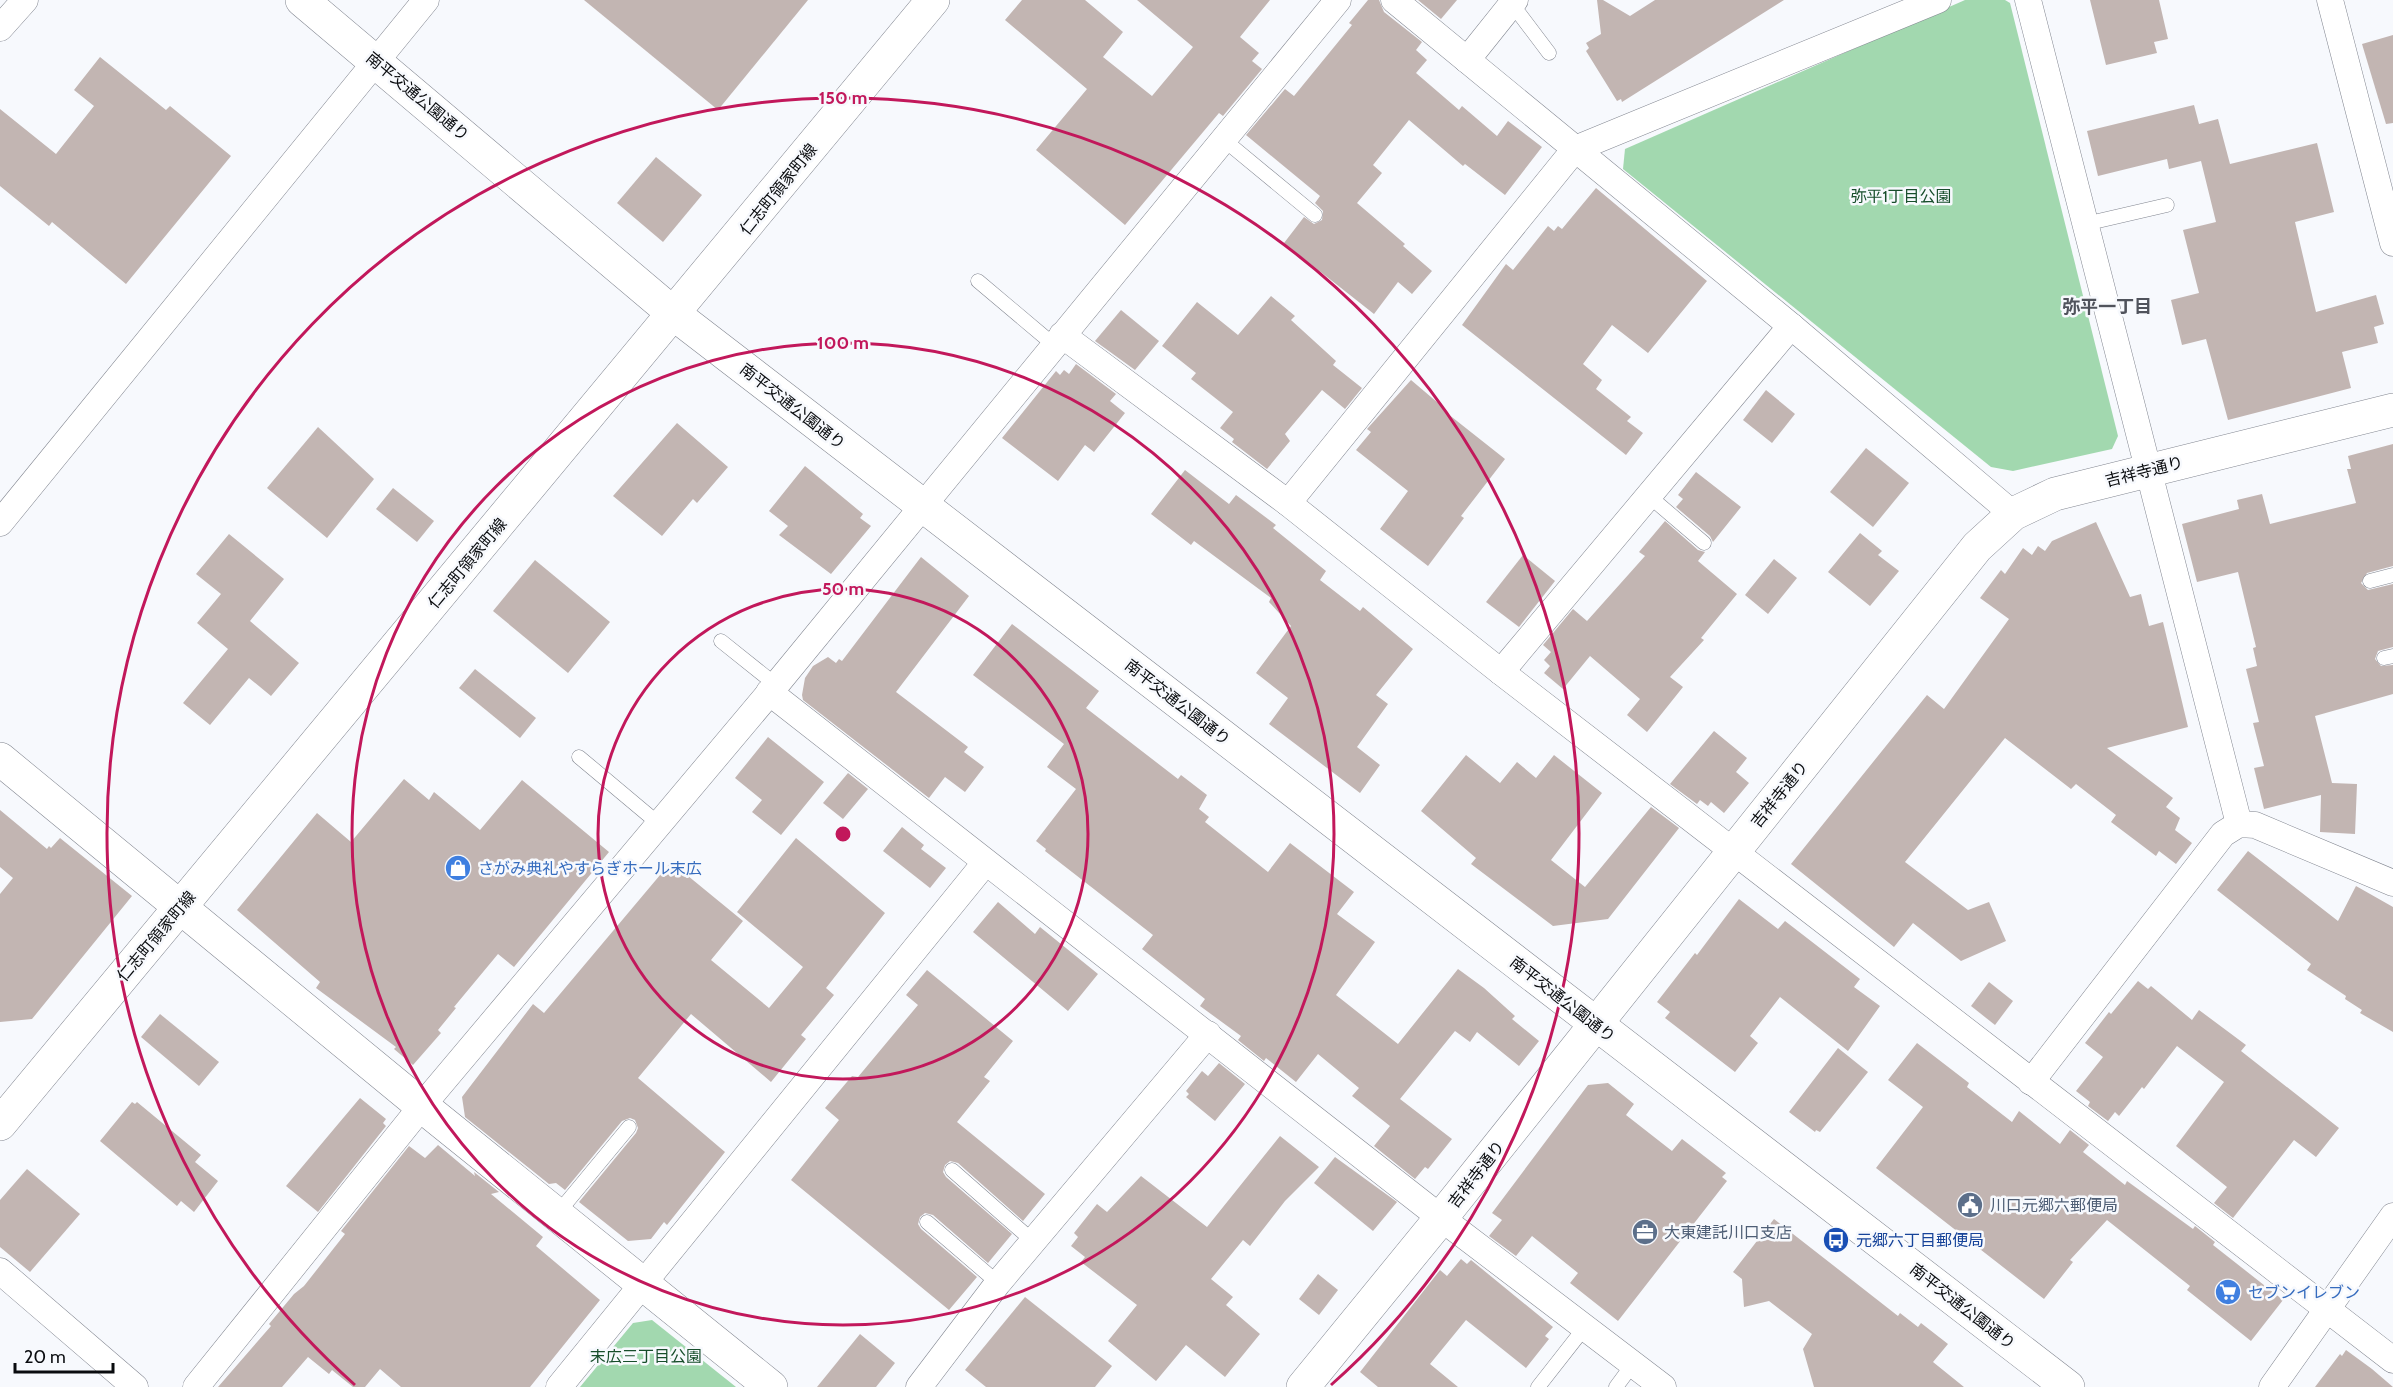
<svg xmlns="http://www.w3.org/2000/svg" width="2393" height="1387" viewBox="0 0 2393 1387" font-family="Cabin,'Noto Sans JP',sans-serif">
<rect width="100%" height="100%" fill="#f7f9fd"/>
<g fill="#a2d8af">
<polygon points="1965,0 2005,0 2010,3 2118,436 2112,449 2013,471 1991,467 1623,169 1625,149"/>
<polygon points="652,1320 736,1387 580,1387 633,1323"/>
</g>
<g fill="#c2b5b2">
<polygon points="584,0 808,0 718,110"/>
<polygon points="1022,0 1085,0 1123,32 1103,57 1152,96 1193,47 1137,0 1270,0 1240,37 1259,53 1252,61 1262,69 1223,116 1219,113 1125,225 1036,150 1087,89 1005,20"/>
<polygon points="1368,0 1379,0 1384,12 1422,42 1416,50 1427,60 1416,73 1459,110 1462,106 1497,136 1508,121 1542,147 1505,195 1465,164 1463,166 1409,120 1373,165 1382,173 1357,203 1405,244 1403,246 1432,271 1412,294 1398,282 1374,314 1284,243 1304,217 1314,224 1322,220 1323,211 1315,203 1320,196 1246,135 1285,89 1294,96 1352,25 1349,23"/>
<polygon points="1418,0 1457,0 1441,19"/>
<polygon points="1597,0 1603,0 1630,16 1655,0 1784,0 1622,102 1621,99 1617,101 1586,51 1589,48 1586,43 1601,34"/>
<polygon points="2090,0 2159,0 2168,39 2154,42 2157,53 2106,65"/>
<polygon points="2393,35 2393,123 2386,124 2362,44"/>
<polygon points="100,57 166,110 170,106 231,156 126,284 52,222 49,226 0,186 0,109 56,154 94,106 74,90"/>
<polygon points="2194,105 2199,124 2218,119 2230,164 2317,143 2334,212 2295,222 2316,312 2376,295 2384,324 2374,327 2378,343 2342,352 2351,388 2228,420 2206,339 2182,345 2171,300 2199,293 2183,230 2216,222 2201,161 2169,169 2167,159 2098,176 2087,131"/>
<polygon points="656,157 702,195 663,242 617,203"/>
<polygon points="1596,188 1707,281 1648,353 1612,325 1583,364 1602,380 1596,389 1631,417 1627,421 1643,433 1626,455 1462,325 1506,264 1513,270 1548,226 1554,231 1558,226 1562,229"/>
<polygon points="1271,296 1295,316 1291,320 1336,361 1333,365 1362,388 1345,409 1322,390 1285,434 1290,441 1267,469 1232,442 1234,439 1220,428 1233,412 1191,379 1196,373 1162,346 1197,302 1238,335"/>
<polygon points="1121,310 1159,341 1135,370 1095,341"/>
<polygon points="1076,364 1116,394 1110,401 1125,413 1094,452 1085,445 1058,481 1002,438 1056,371 1060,375 1064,370 1069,374"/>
<polygon points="1411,380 1444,408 1443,410 1505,459 1461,516 1464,518 1428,566 1380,529 1408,491 1356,450 1371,432 1367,429"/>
<polygon points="1766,390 1795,414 1772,443 1743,420"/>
<polygon points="677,423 728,467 697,503 693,499 662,536 613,496"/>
<polygon points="318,427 374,479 327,538 267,488"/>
<polygon points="2393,444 2393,566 2367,573 2361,583 2368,590 2393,584 2393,647 2378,651 2375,659 2381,666 2393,665 2393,694 2315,716 2332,783 2357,784 2355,834 2320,832 2321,795 2264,809 2254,768 2264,766 2253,723 2259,722 2246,669 2257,666 2253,648 2256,647 2238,572 2197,582 2182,524 2239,509 2237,500 2262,494 2270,524 2356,503 2347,469 2351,469 2348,456"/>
<polygon points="1866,448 1909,483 1873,527 1830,492"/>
<polygon points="805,466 863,514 860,518 871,526 831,574 779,535 788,526 769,511"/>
<polygon points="1185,470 1229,504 1236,495 1276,525 1273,528 1326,571 1320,580 1360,611 1363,607 1413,649 1376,695 1388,704 1357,747 1380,765 1360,793 1269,724 1288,698 1256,673 1291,626 1269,602 1271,598 1194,541 1191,545 1151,514"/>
<polygon points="1696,472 1741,507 1713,542 1710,536 1676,507 1683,499 1678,495"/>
<polygon points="393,488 434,521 417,542 376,509"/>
<polygon points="1665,521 1698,550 1705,552 1698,561 1737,594 1701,638 1704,640 1670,677 1683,687 1647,732 1627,715 1640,699 1590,656 1563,689 1544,673 1550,666 1544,660 1551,652 1543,645 1573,609 1587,621 1645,556 1639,552"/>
<polygon points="2096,522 2130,597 2141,594 2149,626 2163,622 2188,727 2107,748 2173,798 2166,807 2180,818 2175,830 2192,843 2176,864 2159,851 2156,856 2111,822 2116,815 2076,784 2071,789 2005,738 1905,862 1968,910 1989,902 2006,941 1961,961 1913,923 1894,947 1791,864 1927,695 1944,709 2009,619 1980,598 2001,570 2005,574 2023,548 2032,555 2038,546 2045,551 2052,541"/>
<polygon points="1860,533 1882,551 1878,555 1899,571 1870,606 1828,572"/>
<polygon points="229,534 284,579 250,621 299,663 271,696 249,678 210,725 183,703 228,649 197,623 221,594 196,574"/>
<polygon points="1523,555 1555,581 1519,627 1486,602"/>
<polygon points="921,557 969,596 896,692 968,747 964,752 984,767 965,792 945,777 929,798 803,700 802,695 805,678 813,666 828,657 836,663 839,659 842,661"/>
<polygon points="1774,559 1797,578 1768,614 1745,595"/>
<polygon points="535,560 610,622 568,673 493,611"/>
<polygon points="1012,624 1099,691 1086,708 1178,779 1181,775 1207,795 1199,809 1209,817 1205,822 1268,872 1290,843 1354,892 1337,914 1375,942 1336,995 1398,1044 1458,969 1484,988 1515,1016 1512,1019 1539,1041 1519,1066 1477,1032 1470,1042 1455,1031 1400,1099 1452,1139 1428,1169 1425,1167 1415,1179 1374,1146 1390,1126 1352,1096 1359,1088 1318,1054 1296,1082 1266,1058 1264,1061 1238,1040 1241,1036 1200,1006 1205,999 1142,949 1153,935 1045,851 1046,849 1036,841 1076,789 1047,767 1064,744 973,675"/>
<polygon points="475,669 536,718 520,738 459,688"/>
<polygon points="1714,731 1747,758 1736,772 1749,783 1724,813 1711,802 1708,806 1700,800 1697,804 1670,784"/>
<polygon points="768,737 824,782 781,835 752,812 762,800 735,778"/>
<polygon points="1466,755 1500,783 1517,762 1536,778 1554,755 1602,793 1551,860 1585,887 1651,807 1679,828 1608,919 1553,926 1471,864 1476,858 1421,811"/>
<polygon points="848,773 868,789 843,819 823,803"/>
<polygon points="404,779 429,800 434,792 480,830 522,780 609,852 514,967 498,954 454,1007 456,1008 438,1030 441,1033 413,1065 394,1049 396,1047 316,988 320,982 237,910 317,813 351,842"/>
<polygon points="0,810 47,849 49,846 51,848 60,838 132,896 32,1019 0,1022 0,894 13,878 0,867"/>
<polygon points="902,827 924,845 921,849 946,868 930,888 883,851"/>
<polygon points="796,838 885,913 826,988 834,995 801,1035 806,1039 771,1082 691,1014 638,1078 725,1152 667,1225 664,1222 651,1239 628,1241 579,1202 636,1133 638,1128 635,1120 630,1118 622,1121 565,1190 556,1183 549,1184 465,1117 462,1097 533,1004 544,1013 671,862 743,921 711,960 769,1008 803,967 737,912"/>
<polygon points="2248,851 2338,921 2356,886 2393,907 2393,1032 2360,1013 2362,1010 2345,999 2346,996 2307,970 2311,964 2217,890"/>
<polygon points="1739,899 1778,929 1785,921 1860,979 1854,987 1880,1006 1848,1051 1780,997 1750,1036 1758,1043 1735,1072 1665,1018 1670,1012 1657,1002 1695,953 1697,955"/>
<polygon points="998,902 1035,934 1040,927 1098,974 1068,1011 973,932"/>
<polygon points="927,970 1013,1041 984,1077 990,1081 957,1122 1045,1194 1023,1221 958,1163 950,1161 945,1165 943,1172 946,1177 1012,1234 988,1263 933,1215 925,1213 920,1217 918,1224 921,1229 977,1277 949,1310 791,1180 839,1120 825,1108 852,1076 858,1077 918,1005 906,995"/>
<polygon points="2138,981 2148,989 2151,986 2192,1020 2199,1010 2246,1045 2241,1051 2339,1128 2316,1157 2294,1140 2233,1218 2214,1203 2227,1187 2176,1146 2224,1082 2177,1046 2144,1089 2142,1087 2119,1116 2115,1112 2108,1121 2088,1106 2090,1102 2076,1091 2103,1057 2085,1043 2109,1012 2111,1014"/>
<polygon points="1989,982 2013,1001 1995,1025 1971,1006"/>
<polygon points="160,1014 219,1062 199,1086 141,1037"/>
<polygon points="1917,1043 1969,1083 1967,1087 2012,1122 2019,1111 2060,1144 2070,1130 2089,1145 2083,1152 2125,1185 2127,1181 2193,1229 2195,1226 2215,1242 2213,1245 2283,1300 2251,1341 2187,1290 2190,1286 2107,1220 2070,1260 2073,1262 2044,1299 1876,1168 1923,1107 1888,1080"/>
<polygon points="1838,1048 1868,1072 1820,1132 1816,1130 1815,1132 1789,1112"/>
<polygon points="1219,1063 1245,1084 1215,1121 1186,1097 1189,1094 1186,1091 1202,1071 1208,1076"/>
<polygon points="1608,1083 1634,1104 1626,1115 1672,1151 1682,1139 1726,1173 1722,1177 1727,1181 1618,1321 1570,1283 1578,1273 1532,1236 1516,1256 1489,1236 1502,1220 1492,1213 1588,1085"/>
<polygon points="360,1098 386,1119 383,1123 386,1126 318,1212 286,1186"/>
<polygon points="132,1102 135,1104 137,1102 201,1155 195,1162 218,1181 194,1212 181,1201 177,1206 100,1141"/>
<polygon points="1280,1136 1319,1167 1285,1201 1250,1246 1243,1240 1211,1279 1233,1297 1226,1305 1260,1334 1225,1377 1186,1345 1156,1381 1108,1341 1137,1305 1081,1262 1085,1257 1071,1246 1078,1237 1074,1233 1097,1204 1107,1212 1141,1176 1207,1227"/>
<polygon points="438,1145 475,1176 474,1172 499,1192 491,1194 543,1237 536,1246 600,1300 530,1387 401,1387 380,1369 365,1387 353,1387 332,1370 329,1374 308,1357 282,1387 218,1387 271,1326 269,1324 294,1294 304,1286 345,1234 341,1231 409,1146 425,1158"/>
<polygon points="1335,1157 1397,1202 1373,1231 1314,1183"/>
<polygon points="27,1169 80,1214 30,1272 0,1247 0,1200"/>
<polygon points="1774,1219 1898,1316 1900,1313 1918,1327 1921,1323 1948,1344 1933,1362 1964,1387 1814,1387 1803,1349 1812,1334 1769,1301 1744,1307 1742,1279 1733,1272"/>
<polygon points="1461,1259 1467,1264 1471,1260 1553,1327 1545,1336 1549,1339 1526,1368 1466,1320 1430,1364 1458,1387 1378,1387 1360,1372 1440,1270 1447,1276"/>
<polygon points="1318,1274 1338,1290 1319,1315 1299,1299"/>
<polygon points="1025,1297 1112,1366 1095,1387 986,1387 965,1370"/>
<polygon points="860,1334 895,1363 876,1387 817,1387"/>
<polygon points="2346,1350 2372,1369 2393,1387 2315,1387 2340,1354 2342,1356"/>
</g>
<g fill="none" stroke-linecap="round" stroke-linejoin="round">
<g stroke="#838791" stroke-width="15">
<g id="service">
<polyline points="1512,4 1549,53"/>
<polyline points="1223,139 1315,215"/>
<polyline points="2085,224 2167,205"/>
<polyline points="978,281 1054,345"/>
<polyline points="1649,496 1704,543"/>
<polyline points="2370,581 2393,575"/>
<polyline points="721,641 776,685"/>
<polyline points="2384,658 2393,656"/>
<polyline points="579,757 659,824"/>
<polyline points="952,1170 1034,1242"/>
<polyline points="557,1214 629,1127"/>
<polyline points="927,1222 998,1283"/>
<polyline points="1538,1387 1585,1327"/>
<polyline points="1616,1387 1633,1364"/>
</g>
</g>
<g stroke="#838791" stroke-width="27">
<g id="minor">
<polyline points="1394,0 1791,326 2013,514"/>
<polyline points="2028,0 2239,824"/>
<polyline points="2330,0 2393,243"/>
<polyline points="0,28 25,0"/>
<polyline points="1467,60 1515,0"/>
<polyline points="1062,335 1288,503 1501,672 2393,1360"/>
<polyline points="1288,503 1575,149 1938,0"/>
<polyline points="0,523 426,0"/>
<polyline points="1501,672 1791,326"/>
<polyline points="769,692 1441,1218 1663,1387"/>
<polyline points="2031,1082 2223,834 2239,824 2255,825 2393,883"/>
<polyline points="0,1271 135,1387"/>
<polyline points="196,1387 422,1106 776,685 1338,0"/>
<polyline points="559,1387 985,863"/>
<polyline points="919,1387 998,1283 1208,1034"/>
<polyline points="2272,1387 2393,1216"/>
</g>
</g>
<g stroke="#838791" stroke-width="34">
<g id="tertiary">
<polyline points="302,0 674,314 2068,1387"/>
<polyline points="0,759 422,1106 771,1387"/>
<polyline points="0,1124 933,0"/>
<polyline points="1303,1387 1441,1218 1977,547 2013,514 2055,494 2393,410"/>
</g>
</g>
<use href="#service" stroke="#fff" stroke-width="14"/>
<use href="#minor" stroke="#fff" stroke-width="26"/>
<use href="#tertiary" stroke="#fff" stroke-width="33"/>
</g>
<g fill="none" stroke="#c2185b" stroke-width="3">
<circle cx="843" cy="834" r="245"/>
<circle cx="843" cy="834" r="491"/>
<path d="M355 1385A736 736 0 1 1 1331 1385"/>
</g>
<defs>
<g id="shop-disc" transform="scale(1.35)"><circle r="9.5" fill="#3f7fe0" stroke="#f7f9fd"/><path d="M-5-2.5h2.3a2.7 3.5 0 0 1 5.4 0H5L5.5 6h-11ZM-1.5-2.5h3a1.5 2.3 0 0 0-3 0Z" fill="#fff"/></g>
<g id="civic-disc" transform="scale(1.35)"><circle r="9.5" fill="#5c6f8a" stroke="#f7f9fd"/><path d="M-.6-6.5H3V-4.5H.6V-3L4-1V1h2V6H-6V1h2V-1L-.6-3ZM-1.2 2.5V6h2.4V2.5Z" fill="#fff"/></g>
<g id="office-disc" transform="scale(1.35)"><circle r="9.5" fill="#5c6f8a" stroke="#f7f9fd"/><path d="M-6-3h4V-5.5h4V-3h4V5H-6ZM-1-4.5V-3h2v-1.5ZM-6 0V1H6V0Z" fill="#fff"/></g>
<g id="bus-disc" transform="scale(1.35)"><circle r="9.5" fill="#1a4fb4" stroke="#f7f9fd"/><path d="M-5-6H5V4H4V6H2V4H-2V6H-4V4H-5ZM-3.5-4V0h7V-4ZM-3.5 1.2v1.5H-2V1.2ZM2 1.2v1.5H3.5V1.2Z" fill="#fff"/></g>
<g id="supermarket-disc" transform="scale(1.35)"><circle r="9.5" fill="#3f7fe0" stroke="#f7f9fd"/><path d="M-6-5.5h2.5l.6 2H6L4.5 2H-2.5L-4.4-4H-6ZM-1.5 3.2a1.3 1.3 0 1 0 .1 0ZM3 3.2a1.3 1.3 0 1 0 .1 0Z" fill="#fff"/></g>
</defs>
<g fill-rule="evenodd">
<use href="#shop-disc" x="458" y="868"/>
<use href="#civic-disc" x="1970" y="1205"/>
<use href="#office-disc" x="1645" y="1232"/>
<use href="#bus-disc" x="1836" y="1240"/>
<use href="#supermarket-disc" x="2228" y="1292"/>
</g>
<g text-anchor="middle" stroke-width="5" stroke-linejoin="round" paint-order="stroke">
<g font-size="16" fill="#0a0c0f" stroke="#f7f9fd">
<text transform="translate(418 96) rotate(40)" y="6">南平交通公園通り</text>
<text transform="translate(778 189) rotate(-51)" y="6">仁志町領家町線</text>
<text transform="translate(793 406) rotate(38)" y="6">南平交通公園通り</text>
<text transform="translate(2144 471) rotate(-14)" y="6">吉祥寺通り</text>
<text transform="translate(467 563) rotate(-50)" y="6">仁志町領家町線</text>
<text transform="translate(1178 702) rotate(38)" y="6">南平交通公園通り</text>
<text transform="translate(1779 794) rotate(-51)" y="6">吉祥寺通り</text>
<text transform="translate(156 936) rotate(-50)" y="6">仁志町領家町線</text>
<text transform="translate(1563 999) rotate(38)" y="6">南平交通公園通り</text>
<text transform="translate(1476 1174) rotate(-52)" y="6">吉祥寺通り</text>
<text transform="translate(1963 1306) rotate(38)" y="6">南平交通公園通り</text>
</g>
<g font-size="16" fill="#174e2b" stroke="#f7f9fd">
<text x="1901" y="202">弥平1丁目公園</text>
<text x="646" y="1362">末広三丁目公園</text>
</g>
<g font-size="16" fill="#366cbe" stroke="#f7f9fd" text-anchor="start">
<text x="478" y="874">さがみ典礼やすらぎホール末広</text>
<text x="2248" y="1298">セブンイレブン</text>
</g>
<g font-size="16" fill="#4e5e75" stroke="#f7f9fd" text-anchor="start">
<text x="1990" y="1211">川口元郷六郵便局</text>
<text x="1664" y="1238">大東建託川口支店</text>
</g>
<g font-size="16" fill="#164399" stroke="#f7f9fd" text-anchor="start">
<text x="1856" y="1246">元郷六丁目郵便局</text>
</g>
<g font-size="18" font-weight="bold" fill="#50535c" stroke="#f7f9fd">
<text x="2107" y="313">弥平一丁目</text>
</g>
</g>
<circle cx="843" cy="834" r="9" fill="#c2185b" stroke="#f7f9fd" stroke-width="3"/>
<g font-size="18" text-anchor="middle" font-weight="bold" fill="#c2185b" stroke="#f7f9fd" stroke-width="5" stroke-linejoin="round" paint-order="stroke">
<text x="843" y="104">150 m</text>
<text x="843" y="349">100 m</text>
<text x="843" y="595">50 m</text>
</g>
<path d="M15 1363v9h98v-9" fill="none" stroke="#0a0c0f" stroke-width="3"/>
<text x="24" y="1363" font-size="18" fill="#0a0c0f" stroke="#f7f9fd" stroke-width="4.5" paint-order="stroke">20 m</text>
</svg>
